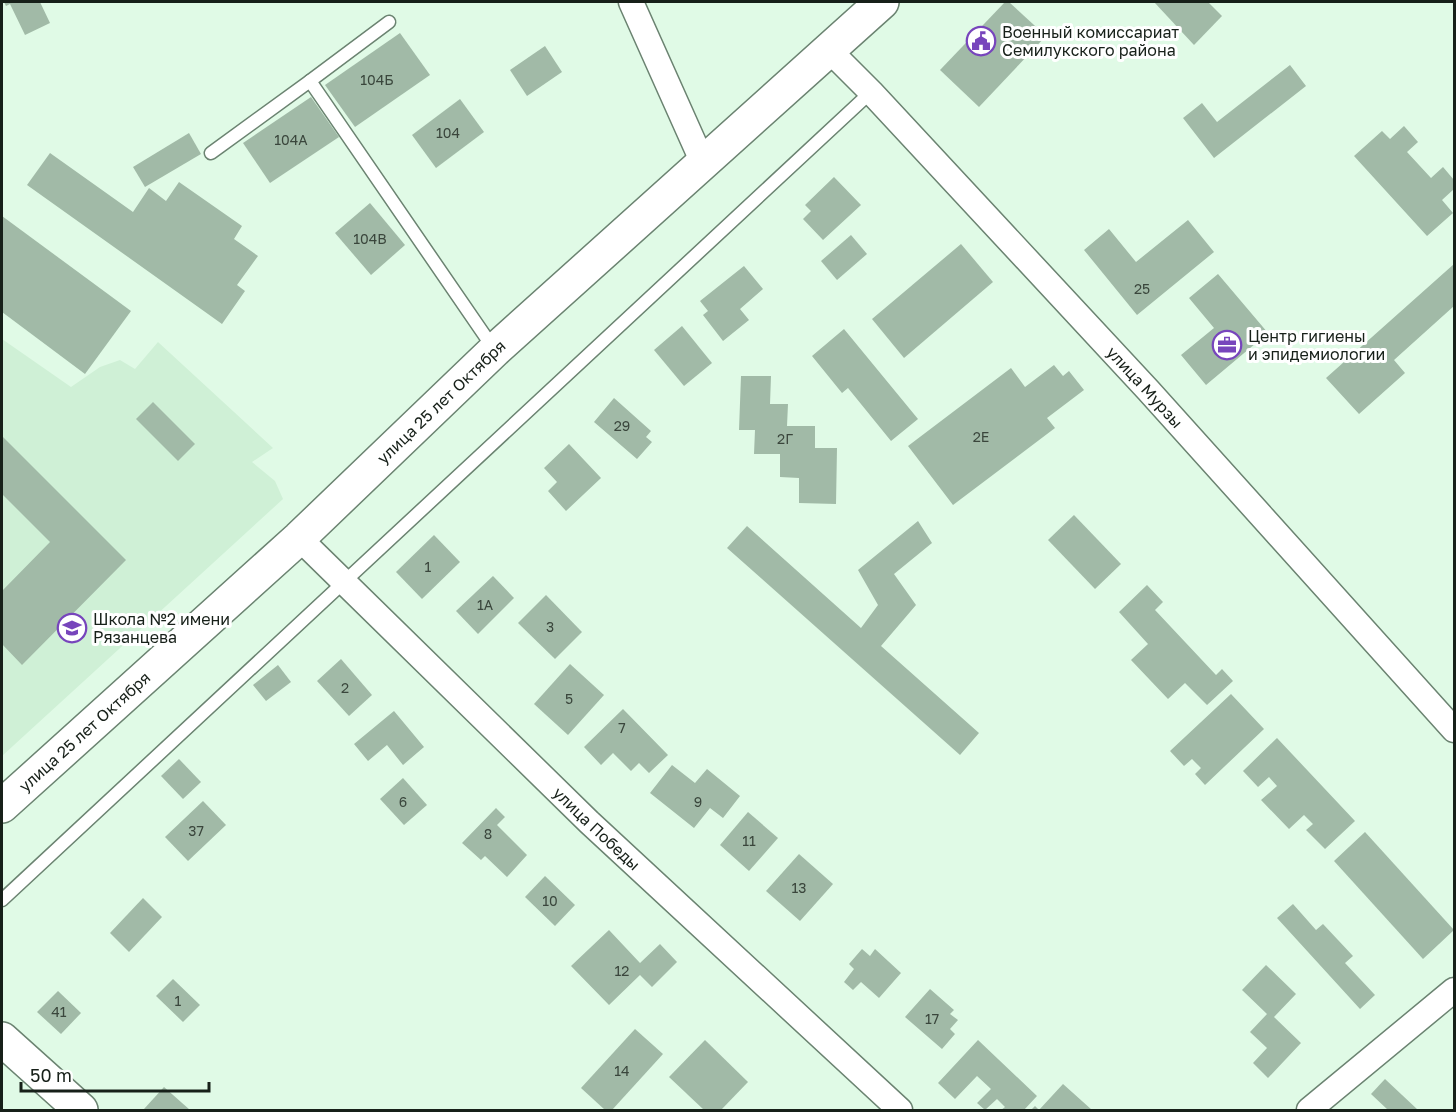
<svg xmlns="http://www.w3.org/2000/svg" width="1456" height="1112" viewBox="0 0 1456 1112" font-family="'Golos Text',sans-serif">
<rect width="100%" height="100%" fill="#e0fae6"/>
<polygon fill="#cff0d6" points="2,339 71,387 100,367 120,360 135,369 158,342 273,448 252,462 275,481 283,499 2,756"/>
<g fill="#a1baa7">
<polygon points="4,2 40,2 50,23 25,35 10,4 6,6"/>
<polygon points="1005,2 1009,2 1046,36 979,107 940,70"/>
<polygon points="1154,2 1208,2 1222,16 1194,45"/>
<polygon points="400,33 430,75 355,127 325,85"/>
<polygon points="545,46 562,72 527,96 510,70"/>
<polygon points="1290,65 1306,86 1214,158 1183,118 1202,103 1217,122"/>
<polygon points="311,97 339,137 270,183 243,143"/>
<polygon points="460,99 484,132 436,168 412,135"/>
<polygon points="1404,126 1418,142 1407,152 1431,178 1443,167 1454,180 1454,189 1442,200 1453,213 1427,236 1354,156 1382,131 1390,139"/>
<polygon points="189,133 201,154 145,187 133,167"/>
<polygon points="50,153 133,212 149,188 166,201 179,182 242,226 234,239 258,256 237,285 245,291 222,324 27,185"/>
<polygon points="834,177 861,205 823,240 803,219 811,211 805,205"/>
<polygon points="370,203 405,245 371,275 335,233"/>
<polygon points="2,216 131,311 85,374 2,312"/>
<polygon points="1188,220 1214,252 1137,315 1084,250 1109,229 1136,262"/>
<polygon points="851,235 867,254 837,280 821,261"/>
<polygon points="961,244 993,282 904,358 872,319"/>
<polygon points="1454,264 1454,306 1394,360 1405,373 1359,414 1326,378"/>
<polygon points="744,266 763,289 740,309 749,320 723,341 703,315 708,311 700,301"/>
<polygon points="1218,274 1268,333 1206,385 1181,355 1214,328 1189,298"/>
<polygon points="682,326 712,363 684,386 654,350"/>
<polygon points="844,329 918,419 891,441 848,388 842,393 812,356"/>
<polygon points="1054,365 1063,376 1069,371 1084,390 1047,418 1055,428 953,505 908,446 1011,368 1025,387"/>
<polygon points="741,376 771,376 770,404 788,404 787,426 815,426 815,448 837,448 836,504 799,503 799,478 780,477 780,454 754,454 755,430 739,430"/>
<polygon points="614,398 651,431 646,437 652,442 637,459 594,422"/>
<polygon points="153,402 195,444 178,461 136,419"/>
<polygon points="2,436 126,560 22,665 2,644 2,591 50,542 2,494"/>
<polygon points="569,444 601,478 566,511 548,491 557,482 544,468"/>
<polygon points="1074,515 1121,564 1095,589 1048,540"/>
<polygon points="918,521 932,543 894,574 916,605 881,646 979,733 960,755 727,548 747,526 861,628 878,605 858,570"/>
<polygon points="434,535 460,562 422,599 396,572"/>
<polygon points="493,576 514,598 478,634 456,611"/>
<polygon points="1147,585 1163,602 1155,610 1216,675 1222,669 1233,681 1207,705 1185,683 1168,699 1131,660 1148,644 1119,612"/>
<polygon points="546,595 582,632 555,659 518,623"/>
<polygon points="341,659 372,695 349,716 317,681"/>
<polygon points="570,664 604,695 568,735 534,704"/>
<polygon points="278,665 291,682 266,701 253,685"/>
<polygon points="1231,694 1264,729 1205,785 1195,774 1201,768 1192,759 1184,766 1170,751"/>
<polygon points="623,709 668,755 649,773 639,763 631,771 613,753 601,765 584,747"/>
<polygon points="394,711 424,747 403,765 387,745 368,761 354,744"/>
<polygon points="1277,738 1355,821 1325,849 1306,830 1313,824 1304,815 1289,829 1261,800 1277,786 1269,777 1258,787 1243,771"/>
<polygon points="179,759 201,782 183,799 161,776"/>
<polygon points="672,765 695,783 707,769 740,796 723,818 710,808 694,828 650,793"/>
<polygon points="403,778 427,805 404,825 380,799"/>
<polygon points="203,801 226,825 188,861 165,837"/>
<polygon points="496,808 505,817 497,825 527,855 507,877 485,856 481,860 462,843"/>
<polygon points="748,812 778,838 749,871 720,845"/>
<polygon points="1365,832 1454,930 1423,959 1334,861"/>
<polygon points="799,854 833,884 800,921 766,891"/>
<polygon points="545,876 575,905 555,926 525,897"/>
<polygon points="143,898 162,917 129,952 110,933"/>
<polygon points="1293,904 1316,930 1323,924 1353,956 1345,963 1375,995 1360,1009 1277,918"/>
<polygon points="609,930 640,963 660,944 677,962 652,987 640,975 609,1005 571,966"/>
<polygon points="862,949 870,956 875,949 901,973 879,998 861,982 853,990 844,982 854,969 849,964"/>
<polygon points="1266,965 1296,994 1274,1017 1301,1043 1268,1078 1253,1063 1267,1048 1250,1032 1267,1014 1242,990"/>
<polygon points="173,979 200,1005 183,1022 156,996"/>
<polygon points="930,989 954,1010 950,1014 958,1020 950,1029 955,1034 942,1049 905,1017"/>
<polygon points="58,991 81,1013 61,1034 37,1012"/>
<polygon points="635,1029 663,1054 612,1110 605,1110 581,1088"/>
<polygon points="705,1040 748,1082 721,1110 704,1110 669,1077"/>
<polygon points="978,1040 1037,1096 1024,1110 1001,1110 1005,1107 997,1099 985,1110 977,1103 991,1089 977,1076 955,1099 938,1083"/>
<polygon points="1385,1079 1418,1110 1388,1110 1371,1094"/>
<polygon points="1063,1084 1092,1110 1031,1110 1035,1106 1039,1110"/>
<polygon points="164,1087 190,1110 146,1110 144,1109"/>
</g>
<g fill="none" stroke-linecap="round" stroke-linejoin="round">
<g stroke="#6b8371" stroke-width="15">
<g id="lane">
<polyline points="310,81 389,22"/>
<polyline points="211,153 310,81 494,349"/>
<polyline points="2,900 871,92"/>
</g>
</g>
<g stroke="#6b8371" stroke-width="27">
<g id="street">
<polyline points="631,2 703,163"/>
<path id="s1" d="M829 50 871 92 1148 390 1454 730"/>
<path id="s2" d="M299 538 589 822 900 1110"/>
<polyline points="1309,1110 1454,990"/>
</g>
</g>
<g stroke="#6b8371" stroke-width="36">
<g id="secondary">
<path id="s3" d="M2 806 299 538 495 350 882 2"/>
<polyline points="2,1039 81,1110"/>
</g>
</g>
<use href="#lane" stroke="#fff" stroke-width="12"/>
<use href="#street" stroke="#fff" stroke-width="24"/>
<use href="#secondary" stroke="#fff" stroke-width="33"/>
</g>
<defs>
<g id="civic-ring" transform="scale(1.5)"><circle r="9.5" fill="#fff" stroke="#7745bc" stroke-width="1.5"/><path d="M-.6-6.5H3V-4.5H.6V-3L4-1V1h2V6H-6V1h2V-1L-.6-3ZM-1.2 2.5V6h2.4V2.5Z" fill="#7745bc"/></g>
<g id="office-ring" transform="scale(1.5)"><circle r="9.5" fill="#fff" stroke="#7745bc" stroke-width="1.5"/><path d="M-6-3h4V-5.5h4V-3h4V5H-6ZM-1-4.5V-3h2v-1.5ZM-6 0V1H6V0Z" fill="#7745bc"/></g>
<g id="school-ring" transform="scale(1.5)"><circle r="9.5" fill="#fff" stroke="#7745bc" stroke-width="1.5"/><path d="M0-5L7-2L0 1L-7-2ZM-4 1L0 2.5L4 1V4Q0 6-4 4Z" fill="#7745bc"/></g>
</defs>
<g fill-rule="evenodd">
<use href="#civic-ring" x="981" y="41"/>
<use href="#office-ring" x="1227" y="345"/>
<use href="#school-ring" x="72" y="628"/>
</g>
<g text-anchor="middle" stroke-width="6" stroke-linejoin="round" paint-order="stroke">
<g font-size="14" fill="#3a463c">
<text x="377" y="85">104Б</text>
<text x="448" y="138">104</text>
<text x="291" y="145">104А</text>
<text x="370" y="244">104В</text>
<text x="1142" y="294">25</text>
<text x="622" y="431">29</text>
<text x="981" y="442">2Е</text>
<text x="785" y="444">2Г</text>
<text x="428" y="572">1</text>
<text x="485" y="610">1А</text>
<text x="550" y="632">3</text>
<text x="345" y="693">2</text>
<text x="569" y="704">5</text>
<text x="622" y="733">7</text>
<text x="403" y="807">6</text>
<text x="698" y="807">9</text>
<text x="196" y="836">37</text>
<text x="488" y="839">8</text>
<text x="749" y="846">11</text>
<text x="799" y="893">13</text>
<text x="550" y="906">10</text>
<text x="622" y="976">12</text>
<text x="178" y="1006">1</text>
<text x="59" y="1017">41</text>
<text x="932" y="1024">17</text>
<text x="622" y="1076">14</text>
</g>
<g font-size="16" fill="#172019" stroke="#fff" text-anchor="start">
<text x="1002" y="38">Военный комиссариат<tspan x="1002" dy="18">Семилукского района</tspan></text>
<text x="1248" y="342">Центр гигиены<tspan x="1248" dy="18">и эпидемиологии</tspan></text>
<text x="93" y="625">Школа №2 имени<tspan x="93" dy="18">Рязанцева</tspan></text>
</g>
<g font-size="16" fill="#172019" stroke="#fff">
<text dy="6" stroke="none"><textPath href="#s1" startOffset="462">улица Мурзы</textPath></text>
<text dy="6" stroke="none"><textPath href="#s3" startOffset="597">улица 25 лет Октября</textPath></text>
<text dy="6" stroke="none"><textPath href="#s3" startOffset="111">улица 25 лет Октября</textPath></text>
<text dy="6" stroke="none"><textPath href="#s2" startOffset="416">улица Победы</textPath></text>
</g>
</g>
<rect width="1456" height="1112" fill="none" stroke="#172019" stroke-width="6"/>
<path d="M21 1082v9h188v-9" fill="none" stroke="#172019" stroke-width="3"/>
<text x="30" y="1082" font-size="18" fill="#172019" stroke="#ffffff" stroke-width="4.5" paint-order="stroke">50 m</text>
</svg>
